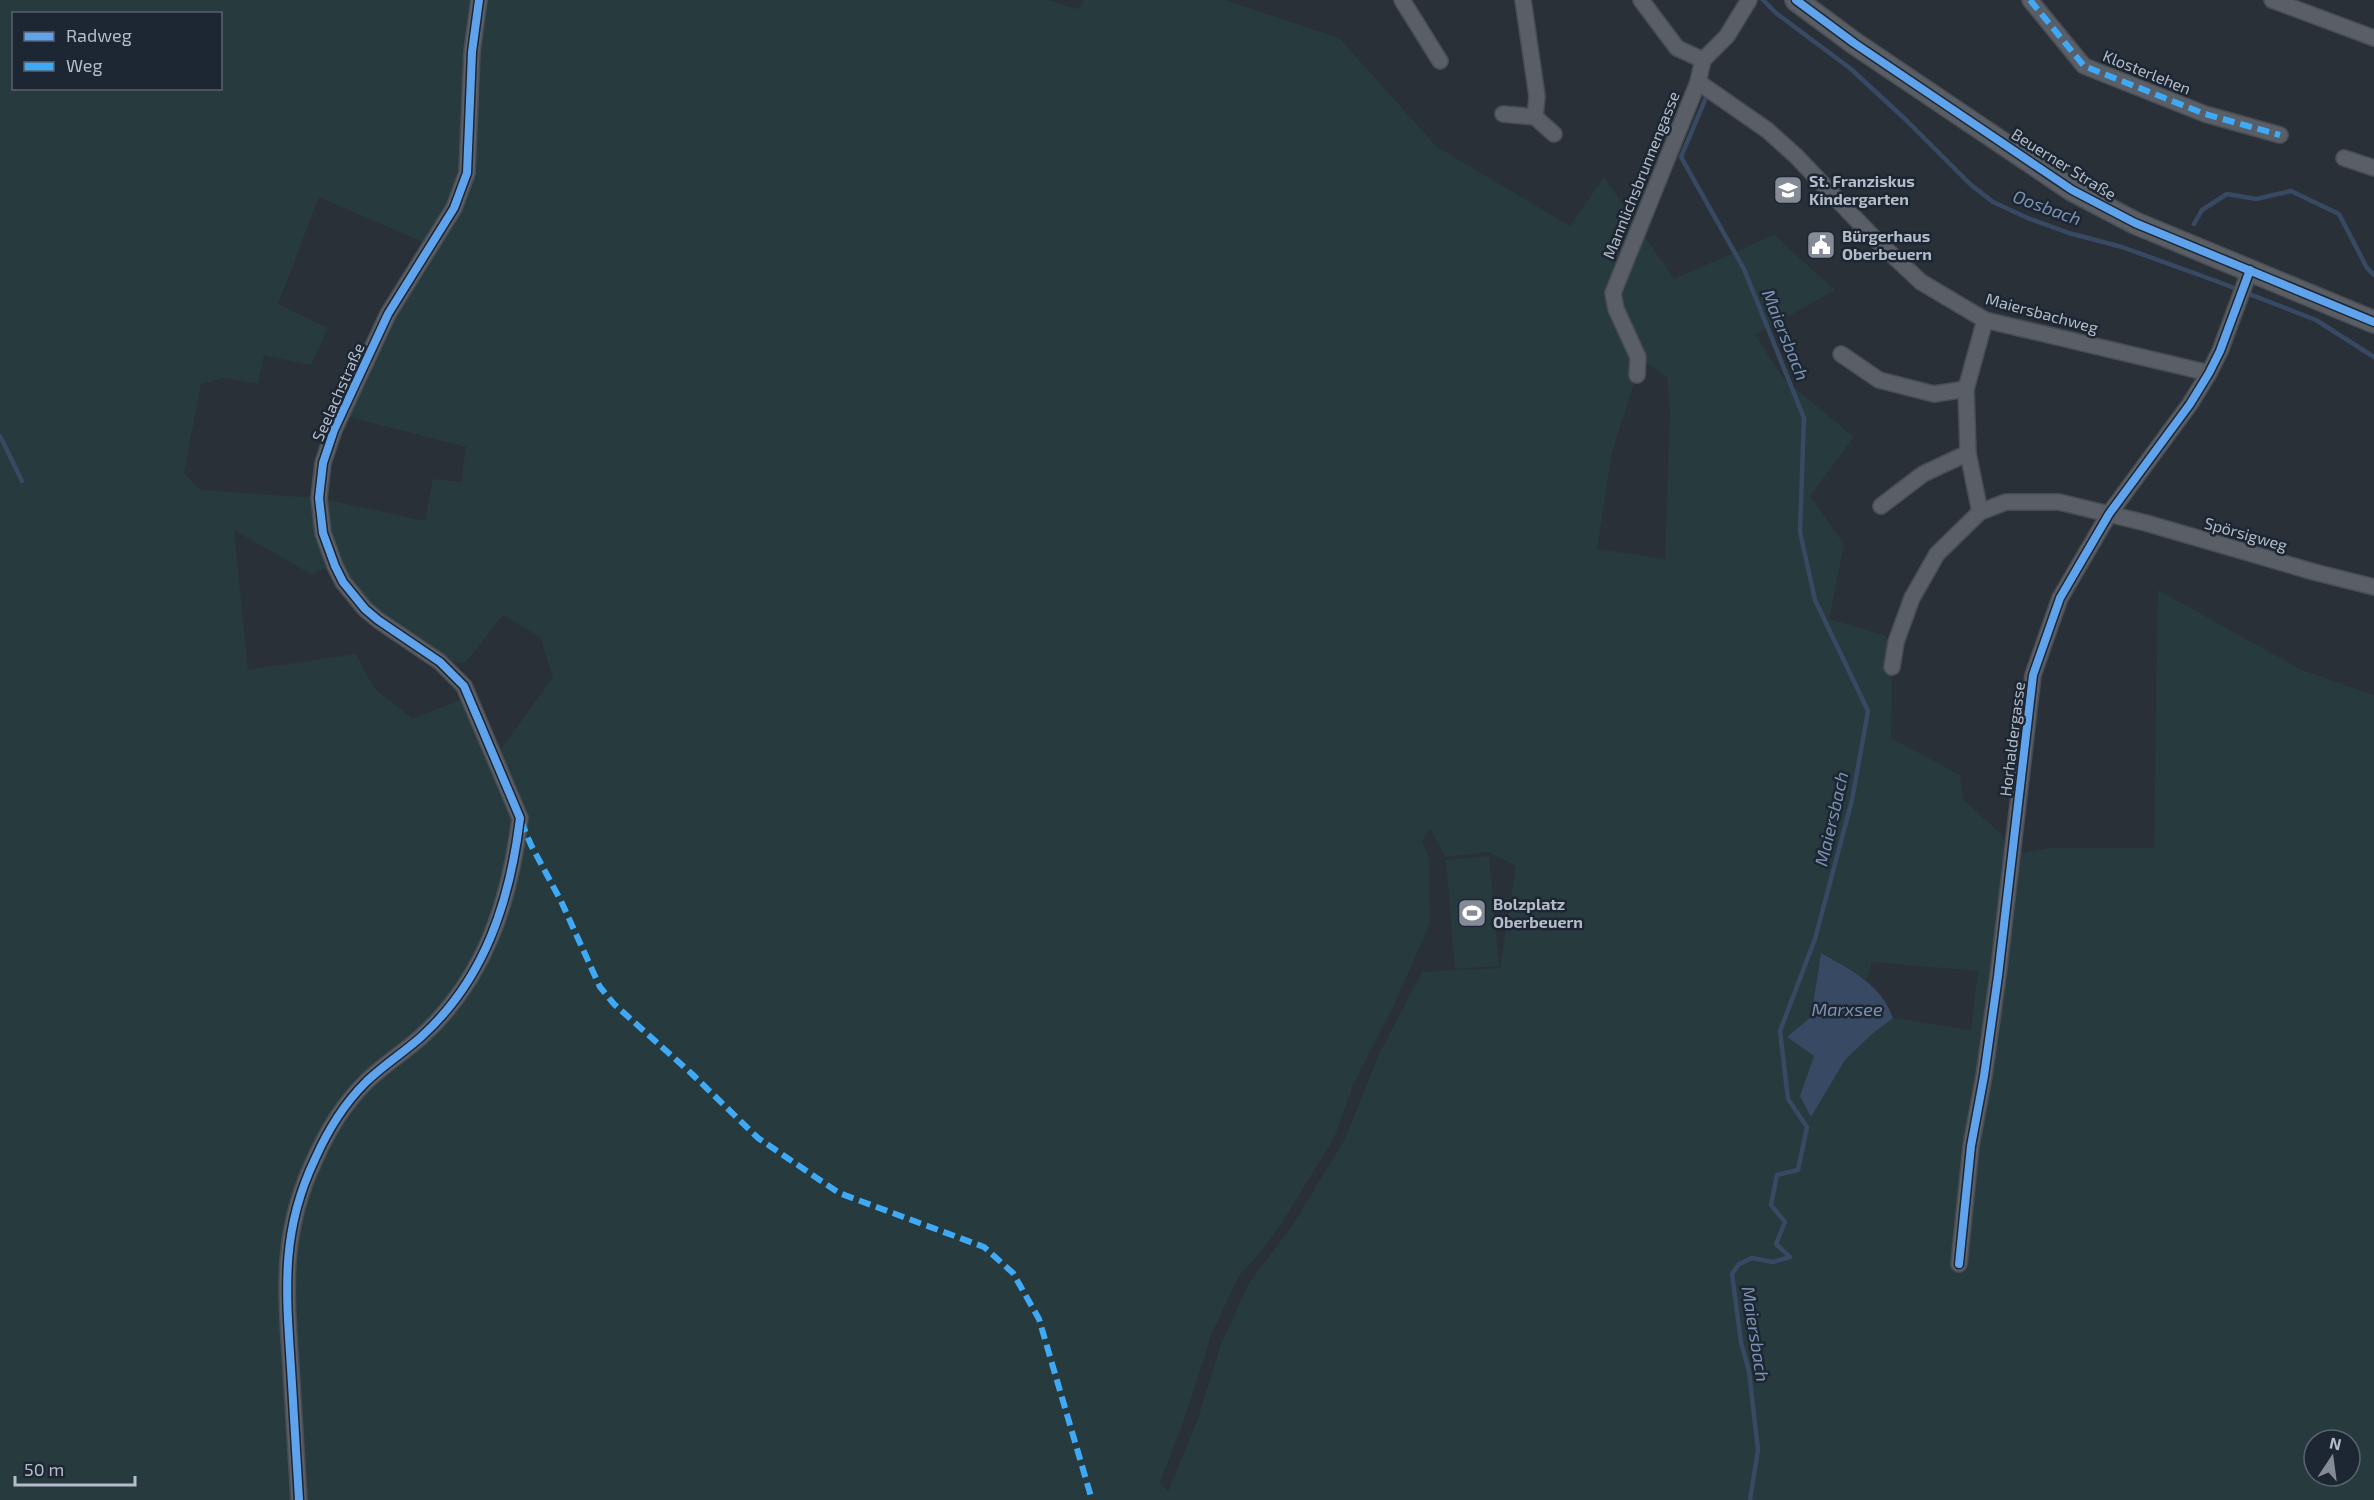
<svg xmlns="http://www.w3.org/2000/svg" width="2374" height="1500" viewBox="0 0 2374 1500" font-family="'Exo 2',sans-serif">
<rect width="100%" height="100%" fill="#2a3038"/>
<g fill="#273a3e" fill-rule="evenodd">
<path d="M0 0H470L463 97 462 170 432 243 466 201 474 0H1046L1079 9 1084 0H1226L1339 38 1437 147 1570 226 1604 177 1674 279 1774 235 1835 290 1755 335 1784 379 1854 437 1810 496 1844 544 1829 619 1886 636 1892 665 1891 738 1960 775 1963 799 2000 833 2012 855 2049 848H2154L2158 590 2302 670 2374 695V1500H0ZM14 14H220V88H14ZM319 197 430 245 342 415 466 447 461 482 433 479 425 521 319 498 200 490 184 473 201 384 224 378 258 384 264 355 311 365 328 328 278 304ZM1639 358 1667 377 1670 411 1665 559 1597 549 1612 452 1637 375ZM234 530 312 575 325 568 378 620 440 662 465 663 503 615 540 637 553 677 499 752 467 697 413 719 374 688 356 654 248 670ZM1430 828 1445 857 1488 852 1516 866 1500 968 1422 972 1379 1054 1345 1139 1292 1226 1249 1283 1222 1342 1197 1421 1168 1492 1160 1482 1186 1414 1212 1333 1239 1276 1262 1250 1281 1224 1334 1138 1354 1083 1395 1003 1430 923 1429 857 1422 842ZM1821 953 1867 980 1872 962 1978 971 1971 1030 1893 1018 1871 1035 1845 1060 1811 1117 1801 1096 1814 1056 1788 1037 1811 1017ZM2314 1440H2350V1476H2314Z"/>
<polygon points="1489,856 1499,966 1455,969 1446,860"/>
</g>
<path fill="#384963" d="M1821 953C1851 970 1881 984 1893 1018L1871 1035 1845 1060 1811 1117 1800 1096 1814 1056 1787 1037 1811 1017Z"/>
<g fill="none" stroke-linecap="round" stroke-linejoin="round">
<g stroke="#384963" stroke-width="4.5">
<polyline points="1763,0 1776,13 1851,69 1905,119 1970,184 1993,202 2030,219 2069,233 2122,247 2216,281 2316,320 2374,357"/>
<polyline points="1708,93 1681,157 1744,269 1804,418 1800,532 1815,600 1868,711 1852,800 1815,939 1780,1031 1788,1099 1807,1127 1798,1170 1777,1175 1771,1205 1785,1222 1776,1244 1790,1257 1773,1262 1752,1258 1739,1264 1732,1274 1741,1342 1749,1371 1758,1450 1750,1500"/>
<polyline points="2194,224 2202,210 2227,194 2256,199 2291,191 2339,214 2367,268 2374,275"/>
<polyline points="0,436 22,481"/>
</g>
<g stroke="#484c53" stroke-width="18">
<g id="minor">
<polyline points="1402,0 1440,61"/>
<polyline points="1523,0 1537,96 1535,117"/>
<polyline points="1641,0 1677,48 1703,60"/>
<polyline points="2030,0 2084,66 2205,114 2280,135"/>
<polyline points="2272,0 2374,38"/>
<polyline points="1698,82 1767,130 1796,156 1872,236 1921,282 1985,320 2209,373"/>
<polyline points="1503,114 1535,117 1554,134"/>
<polyline points="2344,158 2374,168"/>
<polyline points="1841,354 1879,380 1934,394 1966,389"/>
<polyline points="1637,375 1638,357 1616,309 1613,293 1698,82 1703,60 1727,36 1749,0"/>
<polyline points="1881,506 1923,474 1968,453"/>
<polyline points="1980,512 1968,453 1966,389 1985,320"/>
<polyline points="1892,667 1896,642 1912,598 1937,554 1980,512 2006,502 2059,502 2146,523 2314,572 2374,587"/>
<polyline points="1959,1264 1971,1146 1984,1076 1998,976 2033,675 2060,598 2109,514 2190,404 2209,373 2220,351 2250,270"/>
<path d="M299 1500C296 1456 294 1412 291 1368 286 1291 280 1232 315 1159 327 1132 344 1104 365 1083 382 1066 403 1053 421 1037 485 979 510 901 520 818L464 686 440 662 378 620 365 609 343 582 335 566 323 533 319 498 323 463 334 430 388 314 454 208 467 173 472 52 479 0"/>
</g>
</g>
<g stroke="#484c53" stroke-width="24">
<polyline id="secondary" points="1796,0 1854,43 2072,190 2135,223 2374,322"/>
</g>
<use href="#minor" stroke="#5a5e66" stroke-width="15"/>
<use href="#secondary" stroke="#595d64" stroke-width="21"/>
<g stroke="#3fa9f5" stroke-width="6" stroke-dasharray="12 6" stroke-linecap="butt">
<polyline points="2030,0 2084,66 2205,114 2280,135"/>
<polyline points="521,821 531,845 561,901 600,987 614,1004 692,1074 758,1138 839,1193 984,1247 1013,1273 1039,1319 1092,1500"/>
</g>
<g stroke="#1d2633" stroke-width="11">
<g id="cycleway">
<polyline points="1796,0 1854,43 2072,190 2135,223 2374,322"/>
<polyline points="1959,1264 1971,1146 1984,1076 1998,976 2033,675 2060,598 2109,514 2190,404 2209,373 2220,351 2250,270"/>
<path d="M299 1500C296 1456 294 1412 291 1368 286 1291 280 1232 315 1159 327 1132 344 1104 365 1083 382 1066 403 1053 421 1037 485 979 510 901 520 818L464 686 440 662 378 620 365 609 343 582 335 566 323 533 319 498 323 463 334 430 388 314 454 208 467 173 472 52 479 0"/>
</g>
</g>
<use href="#cycleway" stroke="#60a3ed" stroke-width="8"/>
</g>
<defs>
<g id="school-square" transform="scale(1.5)"><rect x="-9" y="-9" width="18" height="18" rx="4" fill="#848b96" stroke="#1d2633"/><path d="M0-5L7-2L0 1L-7-2ZM-4 1L0 2.5L4 1V4Q0 6-4 4Z" fill="#fff"/></g>
<g id="civic-square" transform="scale(1.5)"><rect x="-9" y="-9" width="18" height="18" rx="4" fill="#848b96" stroke="#1d2633"/><path d="M-.6-6.5H3V-4.5H.6V-3L4-1V1h2V6H-6V1h2V-1L-.6-3ZM-1.2 2.5V6h2.4V2.5Z" fill="#fff"/></g>
<g id="stadium-square" transform="scale(1.5)"><rect x="-9" y="-9" width="18" height="18" rx="4" fill="#848b96" stroke="#1d2633"/><path d="M0-5a6.5 5 0 1 0 0 10a6.5 5 0 1 0 0-10ZM-3.5-1.8h7v3.6h-7Z" fill="#fff"/></g>
</defs>
<g fill-rule="evenodd">
<use href="#school-square" x="1788" y="190"/>
<use href="#civic-square" x="1821" y="245"/>
<use href="#stadium-square" x="1472" y="913"/>
</g>
<g text-anchor="middle" stroke-width="5" stroke-linejoin="round" paint-order="stroke">
<g font-size="16" fill="#b4bcc9" stroke="#1d2633">
<text transform="translate(2147 72) rotate(22)" y="6">Klosterlehen</text>
<text transform="translate(2064 164) rotate(32)" y="6">Beuerner Straße</text>
<text transform="translate(1641 175) rotate(-68)" y="6">Mannlichsbrunnengasse</text>
<text transform="translate(2042 313) rotate(15)" y="6">Maiersbachweg</text>
<text transform="translate(338 392) rotate(-66)" y="6">Seelachstraße</text>
<text transform="translate(2246 534) rotate(16)" y="6">Spörsigweg</text>
<text transform="translate(2012 739) rotate(-83)" y="6">Horhaldergasse</text>
</g>
<g font-size="16" font-weight="bold" fill="#b4bcc9" stroke="#1d2633" text-anchor="start">
<text x="1809" y="187">St. Franziskus<tspan x="1809" dy="18">Kindergarten</tspan></text>
<text x="1842" y="242">Bürgerhaus<tspan x="1842" dy="18">Oberbeuern</tspan></text>
<text x="1493" y="910">Bolzplatz<tspan x="1493" dy="18">Oberbeuern</tspan></text>
</g>
<g font-size="18" font-style="italic" fill="#7c92b1" stroke="#1d2633">
<text transform="translate(2047 208) rotate(20)" y="6">Oosbach</text>
<text transform="translate(1785 335) rotate(68)" y="6">Maiersbach</text>
<text transform="translate(1832 819) rotate(-77)" y="6">Maiersbach</text>
<text x="1847" y="1016">Marxsee</text>
<text transform="translate(1755 1334) rotate(81)" y="6">Maiersbach</text>
</g>
</g>
<rect x="12" y="12" width="210" height="78" fill="#1d2633" stroke="#59626f" stroke-width="1.5"/>
<rect x="24" y="32" width="30" height="9" fill="#60a3ed" stroke="#59626f" stroke-width="1.5"/>
<text x="66" y="42" font-size="18" fill="#b4bcc9">Radweg</text>
<rect x="24" y="62" width="30" height="9" fill="#3fa9f5" stroke="#59626f" stroke-width="1.5"/>
<text x="66" y="72" font-size="18" fill="#b4bcc9">Weg</text>
<g transform="translate(2332 1458) rotate(13)"><circle r="28" fill="#1d2633" stroke="#59626f" stroke-width="1.5"/>
<path d="M0-4.5L10 22L0 15L-10 22Z" fill="#848b96"/>
<text y="-9" font-size="16" font-weight="bold" text-anchor="middle" fill="#b4bcc9">N</text>
</g>
<path d="M15 1476v9h120v-9" fill="none" stroke="#b4bcc9" stroke-width="3"/>
<text x="24" y="1476" font-size="18" fill="#b4bcc9" stroke="#1d2633" stroke-width="4.5" paint-order="stroke">50 m</text>
</svg>
